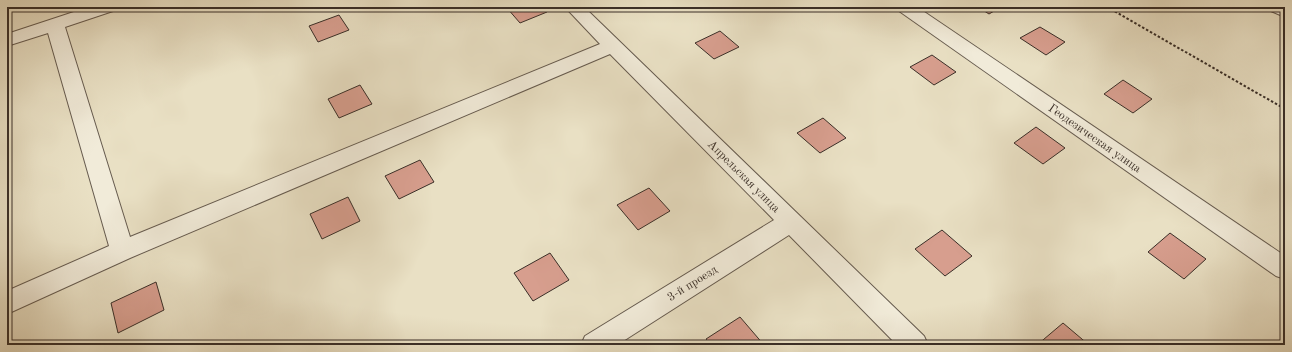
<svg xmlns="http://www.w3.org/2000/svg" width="1292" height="352" viewBox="0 0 1292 352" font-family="'Old Standard TT',serif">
<rect width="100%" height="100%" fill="#e9e0c4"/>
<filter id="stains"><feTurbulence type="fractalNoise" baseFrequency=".005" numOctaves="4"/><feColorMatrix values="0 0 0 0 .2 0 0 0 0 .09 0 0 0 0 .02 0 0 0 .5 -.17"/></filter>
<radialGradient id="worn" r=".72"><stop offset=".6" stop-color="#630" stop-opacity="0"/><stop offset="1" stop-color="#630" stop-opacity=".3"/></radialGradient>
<g fill="#d79e8e" stroke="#3a2f28">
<polygon points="509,7 542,7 547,12 520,23 507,8"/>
<polygon points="978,7 1001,7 989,14"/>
<polygon points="339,15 349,30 318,42 309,26"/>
<polygon points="1040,27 1065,42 1046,55 1020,38"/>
<polygon points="720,31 739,47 714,59 695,43"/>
<polygon points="932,55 956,72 934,85 910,67"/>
<polygon points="1123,80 1152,99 1133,113 1104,94"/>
<polygon points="360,85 372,104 339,118 328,99"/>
<polygon points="823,118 846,138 820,153 797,133"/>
<polygon points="1036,127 1065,148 1043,164 1014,143"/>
<polygon points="420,160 434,182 399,199 385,176"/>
<polygon points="649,188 670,211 638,230 617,205"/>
<polygon points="348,197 360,221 322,239 310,214"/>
<polygon points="942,230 972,256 945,276 915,249"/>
<polygon points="1170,233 1206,259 1184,279 1148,252"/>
<polygon points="550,253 569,280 533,301 514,273"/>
<polygon points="156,282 164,310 118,333 111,303"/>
<polygon points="740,317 764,345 711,345 706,339"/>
<polygon points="1063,323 1089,345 1037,345"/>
</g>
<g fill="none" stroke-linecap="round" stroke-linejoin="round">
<g stroke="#665b4f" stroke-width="2">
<g id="minor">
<polygon points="89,7 116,7 113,11 65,27 130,237 600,44 565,7 584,7 924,336 928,345 897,345 789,235 617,345 581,345 585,336 774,220 610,54 130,258 7,314 7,291 109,246 48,33 7,46 7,34"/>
<polygon points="896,7 917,7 1285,256 1285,279 1276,276 899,11"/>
<polygon points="1268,7 1285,7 1285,17 1271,11"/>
</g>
</g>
<polyline stroke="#3a2f28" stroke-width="2" stroke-dasharray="2.5 2" stroke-linecap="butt" points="1107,7 1285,109"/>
<use href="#minor" fill="#f1ebd9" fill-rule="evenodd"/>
</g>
<g text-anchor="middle" stroke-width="4" stroke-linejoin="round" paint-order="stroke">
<g font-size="12" fill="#3a2f28" stroke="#f1ebd9">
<text transform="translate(1095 138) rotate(35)" y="4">Геодезическая улица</text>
<text transform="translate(744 176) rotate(45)" y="4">Апрельская улица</text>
<text transform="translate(692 283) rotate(-32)" y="4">3-й проезд</text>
</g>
</g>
<rect width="1292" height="352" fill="none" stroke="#e9e0c4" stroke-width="24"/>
<rect x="8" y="8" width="1276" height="336" fill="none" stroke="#3a2f28" stroke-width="2"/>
<rect x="12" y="12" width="1268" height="328" fill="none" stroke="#3a2f28"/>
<rect width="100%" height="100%" filter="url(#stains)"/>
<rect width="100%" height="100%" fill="url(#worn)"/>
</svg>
